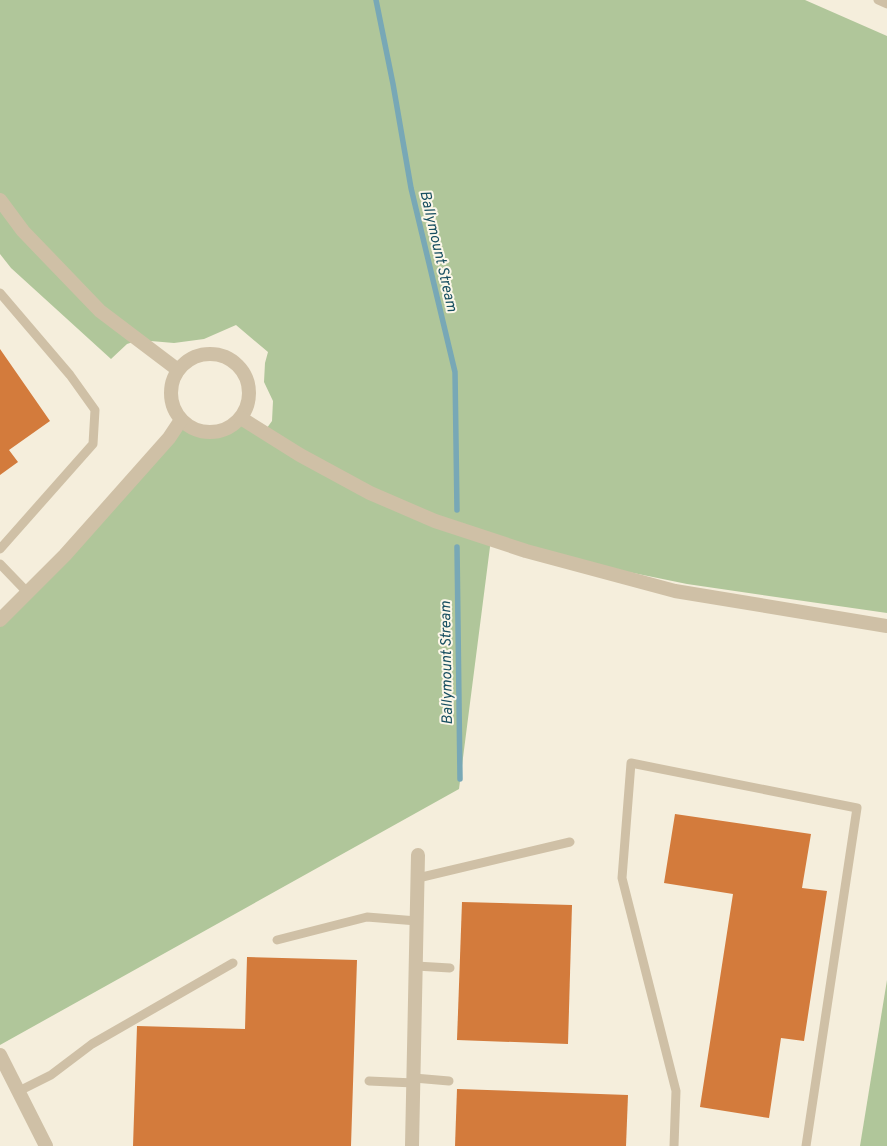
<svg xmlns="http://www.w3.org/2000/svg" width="887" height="1146" viewBox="0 0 887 1146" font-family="Overpass,sans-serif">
<rect width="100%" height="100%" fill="#f5eedc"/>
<g fill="#b0c69a">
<path d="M0 0H805L887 36V613L687 584 526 551 491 539 459 789 0 1045V620L181 420C198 433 216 436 235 423L264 432 272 421 273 401 264 382 265 363 268 352 236 325 204 339 174 343 139 340 127 344 111 359 11 268 0 254Z"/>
<polygon points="887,980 887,1146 860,1146"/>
</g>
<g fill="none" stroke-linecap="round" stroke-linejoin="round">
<g stroke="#78a8b6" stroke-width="5.5">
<polyline points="376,0 393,84 411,188 455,372 457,510"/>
<polyline points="457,547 460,779"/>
</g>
</g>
<g fill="#d37b3c">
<polygon points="0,349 50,421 9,450 18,462 0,475"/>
<polygon points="675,814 811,834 802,888 827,891 804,1041 781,1038 769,1118 700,1107 733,894 664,883"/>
<polygon points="462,902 572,905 568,1044 457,1040"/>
<polygon points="247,957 357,960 351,1146 133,1146 137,1026 245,1029"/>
<polygon points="457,1089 628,1095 626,1146 455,1146"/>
</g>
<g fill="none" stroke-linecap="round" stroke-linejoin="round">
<g stroke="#cfc0a6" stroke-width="9">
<polyline points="878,0 887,4"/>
<polyline points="0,293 70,375 95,410 93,444 0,549"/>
<polyline points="0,564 28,593"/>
<polyline points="418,878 570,842"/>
<polyline points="277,940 367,917 417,921"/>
<polyline points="416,966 450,968"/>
<polyline points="414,1078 449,1081"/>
<polyline points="369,1081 414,1083"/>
<polyline points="19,1091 51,1075 92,1044 233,963"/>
<polyline points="674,1146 676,1091 622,878 631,763 857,808 806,1146"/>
</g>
<g stroke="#cfc0a6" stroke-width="14">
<polyline points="0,200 23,231 100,311 178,370"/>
<circle cx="210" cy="393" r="39"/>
<polyline points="241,418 300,455 370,493 435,521 526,551 675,591 887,626"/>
<polyline points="0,620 65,555 169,438 181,420"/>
<polyline points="0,1055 46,1146"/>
<polyline points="412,1146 418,855"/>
</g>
</g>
<g text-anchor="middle" stroke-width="4" stroke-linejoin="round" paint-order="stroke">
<g font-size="15" font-style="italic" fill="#184f61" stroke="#fcf7e9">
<text transform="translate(439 251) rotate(77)" y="5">Ballymount Stream</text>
<text transform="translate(446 663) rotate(-91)" y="5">Ballymount Stream</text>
</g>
</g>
</svg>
